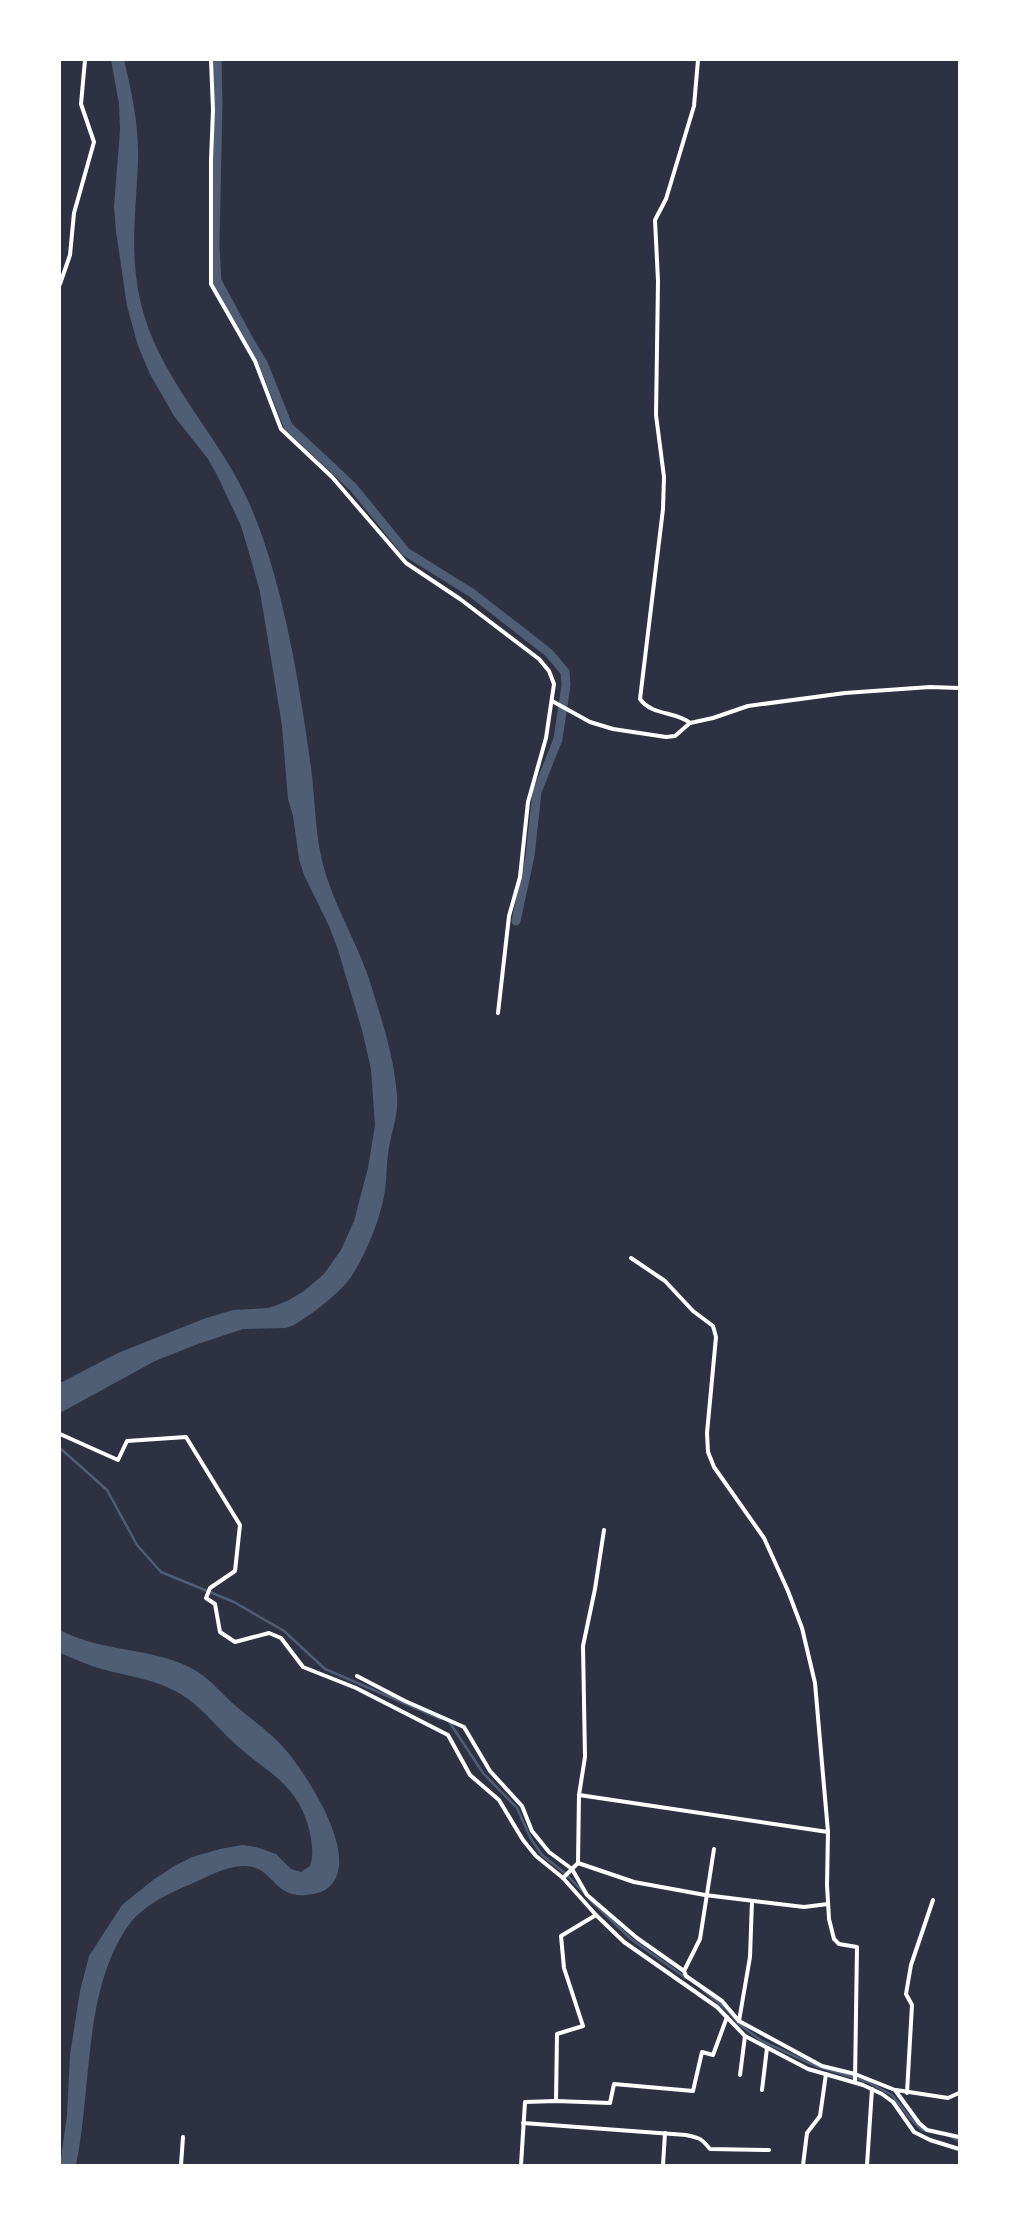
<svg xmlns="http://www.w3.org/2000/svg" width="1019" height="2225" viewBox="0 0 1019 2225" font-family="Helvetica,sans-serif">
<rect width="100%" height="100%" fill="#2d3142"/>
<g fill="#4f5d75">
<path d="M111 60H124C132 93 139 126 138 160 136 216 128 260 144 315 165 385 221 438 250 505 283 581 300 686 311 768 315 797 315 828 321 856 330 898 354 936 368 976 380 1014 394 1055 397 1095 399 1116 390 1134 388 1155 386 1168 387 1182 384 1196 379 1222 366 1254 351 1277 340 1293 311 1315 294 1325L286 1328 243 1329 198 1344 155 1361 60 1413V1383L118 1353 206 1318 233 1310 269 1308 287 1301 304 1291 324 1274 341 1250 354 1221 368 1168 375 1125 371 1069 362 1030 338 950 329 926 304 875 299 859 293 816 288 799 282 726 270 652 260 592 250 556 241 526 217 475 208 459 174 416 150 374 138 346 127 306 116 231 114 206 120 130 119 104Z"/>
<path d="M60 1630C100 1652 149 1647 189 1667 209 1676 220 1693 237 1707 255 1722 275 1736 290 1755 310 1781 365 1864 325 1890 320 1893 313 1894 307 1895 274 1899 273 1867 246 1866 227 1865 207 1877 191 1884 169 1893 142 1906 128 1926 83 1990 92 2089 76 2165H60L67 2115 70 2055 80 1991 89 1956 122 1905 153 1880 176 1865 192 1857 220 1849 242 1845 256 1847 276 1854 291 1869 301 1872 310 1866C314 1855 312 1845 310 1833 298 1781 265 1773 231 1740 211 1721 197 1701 171 1689 149 1678 126 1676 102 1669 88 1665 74 1659 60 1653Z"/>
</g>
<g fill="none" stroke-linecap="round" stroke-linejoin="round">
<g stroke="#4f5d75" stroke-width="2.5">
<polyline points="60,1448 107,1490 137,1545 161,1572 234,1602 284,1631 325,1669 441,1719"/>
<polyline points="450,1723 483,1773 517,1808 531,1839 542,1855 565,1873 586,1895"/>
<polyline points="589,1899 631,1939 686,1978"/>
<polyline points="702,1989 726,2009 739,2024 762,2041 816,2066 868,2082 892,2095 910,2118 922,2130 927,2131"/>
<polyline points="949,2136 959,2141"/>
</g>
<polyline stroke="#4f5d75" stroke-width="9" points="217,60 218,103 215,246 217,281 249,340 263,363 288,426 353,487 406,552 472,593 549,653 565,672 566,685 558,739 537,792 530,856 516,921"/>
<g stroke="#fff" stroke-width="4">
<polyline points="211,60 213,110 211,160 211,284 255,361 281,429 332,477 406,563 460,599 539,659 549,671 554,684 546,738 528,802 520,877 509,916 498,1013"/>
<polyline points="60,284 70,255 74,213 94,142 81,104 85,60"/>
<polyline points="552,701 590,722 613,729 666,737 675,736 690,723 713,718 748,706 845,693 930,687 959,688"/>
<path d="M690 723C676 711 652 716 640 699L663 509 664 477 656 415 658 281 655 220 666 199 694 106 698 60"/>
<polyline points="631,1258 665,1281 693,1311 713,1326 716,1337 707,1433 708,1452 714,1467 764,1538 788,1591 802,1628 815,1683 828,1832 827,1885 829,1919 834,1939 839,1944 857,1947 855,2082"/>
<polyline points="60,1434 118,1460 127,1441 186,1437 240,1525 235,1571 210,1588 206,1598 215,1604 220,1632 235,1642 269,1633 281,1638 303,1667 356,1688 448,1735 470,1775 499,1800 523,1840 536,1856 563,1878 596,1915 624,1942 717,2007 745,2036 808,2069 863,2085 882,2094 893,2102 914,2132 930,2140 959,2149"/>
<polyline points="357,1676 405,1701 464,1727 490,1771 522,1806 532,1831 549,1852 572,1869 587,1895 637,1938 684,1971 686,1976 722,2001 739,2021 822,2066 855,2074 895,2090 919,2123 927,2130 959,2137"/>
<polyline points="579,1795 828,1832"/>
<polyline points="578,1863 634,1882 705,1895 804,1907 828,1904"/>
<polyline points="563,1878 578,1863 579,1795 585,1757 583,1646 595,1589 604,1530"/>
<polyline points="684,1971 700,1939 714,1849"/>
<polyline points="739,2021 750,1957 752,1901"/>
<polyline points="740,2075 745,2036"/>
<polyline points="762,2090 767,2048"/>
<polyline points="896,2090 948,2098 959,2093"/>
<polyline points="907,2093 912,2005 906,1994 911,1965 933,1900"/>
<polyline points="556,2101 557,2034 583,2026 564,1968 561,1936 596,1915"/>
<path d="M523 2123 686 2135C700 2138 701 2138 710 2149L769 2150"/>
<polyline points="181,2165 183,2137"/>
<polyline points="521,2165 525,2102 556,2101 610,2103 614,2084 693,2091 702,2052 713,2055 727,2017"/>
<polyline points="663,2165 665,2133"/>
<polyline points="803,2165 807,2133 820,2116 826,2074"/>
<polyline points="867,2165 872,2089"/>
</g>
</g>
<rect width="1019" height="2225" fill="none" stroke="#ffffff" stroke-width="122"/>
</svg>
